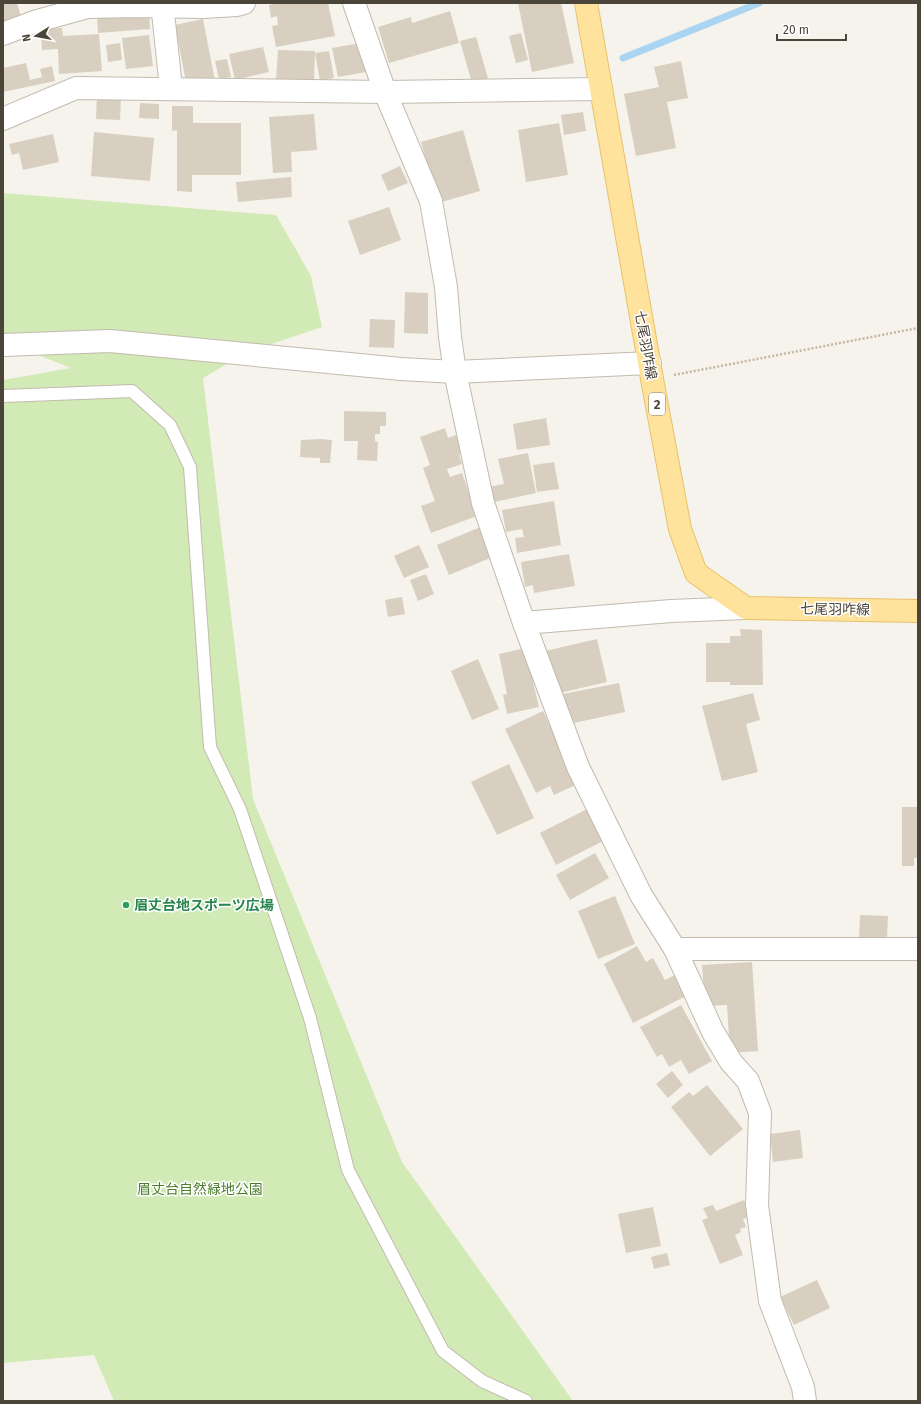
<svg xmlns="http://www.w3.org/2000/svg" width="921" height="1404" viewBox="0 0 921 1404" font-family="'Fira Sans','Noto Sans JP',sans-serif">
<rect width="100%" height="100%" fill="#f6f3ec"/>
<polygon fill="#d2eab5" points="3,193 276,215 311,276 322,327 247,352 203,378 253,799 402,1162 573,1401 114,1401 94,1355 3,1363 3,380 71,368 3,341"/>
<g fill="none" stroke-linecap="round" stroke-linejoin="round">
<polyline stroke="#a9d4f2" stroke-width="7" points="623,58 759,3"/>
</g>
<g fill="#d8cfc1">
<polygon points="3,3 17,3 23,23 3,29"/>
<polygon points="278,3 328,3 335,36 276,47 272,26 278,25 277,16 271,18 269,5"/>
<polygon points="518,3 561,3 574,63 532,72"/>
<polygon points="450,11 459,43 389,63 378,27 411,17 412,23"/>
<polygon points="149,12 150,29 98,33 97,16"/>
<polygon points="203,19 215,81 187,87 175,25"/>
<polygon points="62,28 63,36 99,34 102,71 59,74 58,49 42,50 41,29"/>
<polygon points="521,33 528,60 516,63 509,36"/>
<polygon points="149,35 153,66 126,69 122,38"/>
<polygon points="476,37 488,78 472,83 460,41"/>
<polygon points="120,43 122,60 108,62 106,45"/>
<polygon points="361,43 366,72 338,77 332,48"/>
<polygon points="263,47 269,72 235,80 229,54"/>
<polygon points="278,50 315,51 314,82 276,80"/>
<polygon points="329,51 334,78 320,81 315,53"/>
<polygon points="227,59 231,77 219,79 215,61"/>
<polygon points="681,61 688,98 667,102 676,148 636,156 624,94 659,87 654,67"/>
<polygon points="26,63 30,80 42,77 40,69 52,66 55,81 3,92 3,68"/>
<polygon points="97,94 121,96 120,120 96,119"/>
<polygon points="140,103 159,104 159,119 139,118"/>
<polygon points="172,106 193,106 193,123 241,123 241,175 192,175 192,192 177,191 177,130 172,131"/>
<polygon points="583,112 586,131 564,135 561,115"/>
<polygon points="314,114 317,150 291,152 292,172 273,173 269,117"/>
<polygon points="559,123 568,175 526,182 518,130"/>
<polygon points="463,130 480,191 438,203 421,142"/>
<polygon points="94,132 154,138 150,181 91,176"/>
<polygon points="53,134 59,162 23,170 19,153 12,155 9,144"/>
<polygon points="400,166 408,183 388,191 381,175"/>
<polygon points="291,177 292,197 238,202 236,182"/>
<polygon points="389,207 401,240 360,255 348,221"/>
<polygon points="405,292 428,293 428,334 404,333"/>
<polygon points="370,319 395,320 394,348 369,347"/>
<polygon points="344,411 386,412 386,426 380,426 380,434 375,434 375,441 378,442 377,461 357,460 358,441 344,441"/>
<polygon points="546,418 550,445 517,450 513,424"/>
<polygon points="445,428 448,438 456,435 463,454 459,455 462,464 447,469 450,477 462,473 477,516 431,533 421,506 435,501 423,468 430,465 420,437"/>
<polygon points="321,439 332,440 330,463 320,463 320,458 300,457 301,440"/>
<polygon points="528,453 536,493 490,503 487,487 504,484 498,459"/>
<polygon points="554,462 559,489 537,492 533,465"/>
<polygon points="554,501 561,545 517,553 515,538 524,537 522,529 506,532 502,510"/>
<polygon points="483,526 495,556 449,575 437,545"/>
<polygon points="419,545 429,567 404,578 394,556"/>
<polygon points="569,554 575,586 534,593 533,585 525,587 521,562"/>
<polygon points="426,574 434,594 418,601 410,580"/>
<polygon points="402,597 405,614 388,617 385,600"/>
<polygon points="740,629 762,630 763,685 730,685 730,682 706,682 706,643 730,643 730,636 741,636"/>
<polygon points="597,639 607,682 555,694 545,651"/>
<polygon points="525,648 539,707 507,714 503,695 507,694 499,654"/>
<polygon points="478,659 499,709 472,720 451,671"/>
<polygon points="619,683 625,712 569,724 563,694"/>
<polygon points="753,693 760,720 746,724 758,772 722,781 702,706"/>
<polygon points="543,711 578,784 554,795 550,786 536,793 505,729"/>
<polygon points="509,764 534,818 497,835 471,782"/>
<polygon points="902,807 918,807 918,858 914,858 914,866 902,866"/>
<polygon points="589,808 605,840 556,865 540,833"/>
<polygon points="595,853 609,878 570,900 556,875"/>
<polygon points="615,896 635,944 598,959 578,911"/>
<polygon points="860,915 888,916 887,940 859,940"/>
<polygon points="637,946 646,962 653,958 665,980 679,973 690,994 633,1023 604,964"/>
<polygon points="752,962 758,1051 730,1053 727,1005 705,1006 702,965"/>
<polygon points="681,1005 712,1061 689,1074 681,1060 669,1067 662,1054 657,1057 640,1027"/>
<polygon points="672,1071 683,1085 668,1098 656,1084"/>
<polygon points="707,1085 743,1129 710,1156 671,1107 689,1092 693,1096"/>
<polygon points="800,1130 803,1158 773,1162 770,1134"/>
<polygon points="744,1200 751,1216 743,1219 746,1227 740,1229 741,1232 735,1235 743,1255 720,1264 702,1220 708,1218 703,1208 713,1205 716,1211"/>
<polygon points="653,1207 661,1246 626,1253 618,1214"/>
<polygon points="667,1253 670,1265 654,1269 651,1257"/>
<polygon points="817,1280 830,1308 794,1325 780,1297"/>
</g>
<g fill="none" stroke-linecap="round" stroke-linejoin="round">
<g stroke="#c2bbae" stroke-width="14">
<polyline id="service" points="3,396 132,391 170,425 190,467 210,747 240,809 310,1018 348,1170 443,1351 482,1381 526,1401"/>
</g>
<g stroke="#c2bbae" stroke-width="24">
<g id="minor">
<polyline points="162,3 171,88"/>
<polyline points="354,3 385,92 431,201 446,287 450,337 455,372 483,503 524,623 578,767 641,895 675,949 713,1032 731,1062 748,1081 760,1113 757,1205 770,1301 803,1387 805,1401"/>
<polyline points="3,34 37,21 88,7 137,6 203,7 237,5 244,3"/>
<polyline points="3,119 76,88 385,92 601,89"/>
<polyline points="524,623 671,611 746,608"/>
<polyline points="675,949 918,949"/>
</g>
</g>
<g stroke="#c2bbae" stroke-width="24">
<polyline id="tertiary" points="3,345 110,341 401,369 455,372 650,363"/>
</g>
<g stroke="#e6c16a" stroke-width="24">
<polyline id="primary" points="586,3 652,379 680,529 696,573 746,608 918,611"/>
</g>
<polyline stroke="#c4b79f" stroke-width="2.5" stroke-dasharray="2 2" stroke-linecap="butt" points="674,375 918,328"/>
<use href="#service" stroke="#fff" stroke-width="12"/>
<use href="#minor" stroke="#fff" stroke-width="22"/>
<use href="#tertiary" stroke="#fff" stroke-width="22"/>
<use href="#primary" stroke="#ffe39c" stroke-width="22"/>
</g>
<circle fill="#2e9e5b" stroke="#fff" stroke-width="1.5" cx="126" cy="905" r="4"/>
<g text-anchor="middle" stroke-width="3" stroke-linejoin="round" paint-order="stroke">
<rect fill="#fff" stroke="#817c74" stroke-width="1" x="649" y="393" width="16" height="22" rx="3"/>
<g font-size="13" font-weight="bold" fill="#4b4439">
<text x="657" y="409">2</text>
</g>
<g font-size="14" fill="#4b4439" stroke="#fff">
<text transform="translate(646 345) rotate(80)" y="5">七尾羽咋線</text>
<text transform="translate(835 609) rotate(1)" y="5">七尾羽咋線</text>
</g>
<g font-size="14" font-weight="bold" fill="#27864d" stroke="#fff" text-anchor="start">
<text x="134" y="910">眉丈台地スポーツ広場</text>
</g>
<g font-size="14" fill="#4a7f2a" stroke="#fff">
<text x="200" y="1194">眉丈台自然緑地公園</text>
</g>
</g>
<rect width="921" height="1404" fill="none" stroke="#4b4439" stroke-width="8"/>
<g transform="translate(36 36) rotate(259)" stroke="#ffffff" stroke-width="3" paint-order="stroke">
<path d="M0-3L7 15L0 10L-7 15Z" fill="#4b4439"/>
<text y="-6" font-size="11" font-weight="bold" text-anchor="middle" fill="#4b4439">N</text>
</g>
<path d="M777 34v6h69v-6" fill="none" stroke="#4b4439" stroke-width="2"/>
<text x="783" y="34" font-size="12" fill="#4b4439" stroke="#ffffff" stroke-width="3" paint-order="stroke">20 m</text>
</svg>
